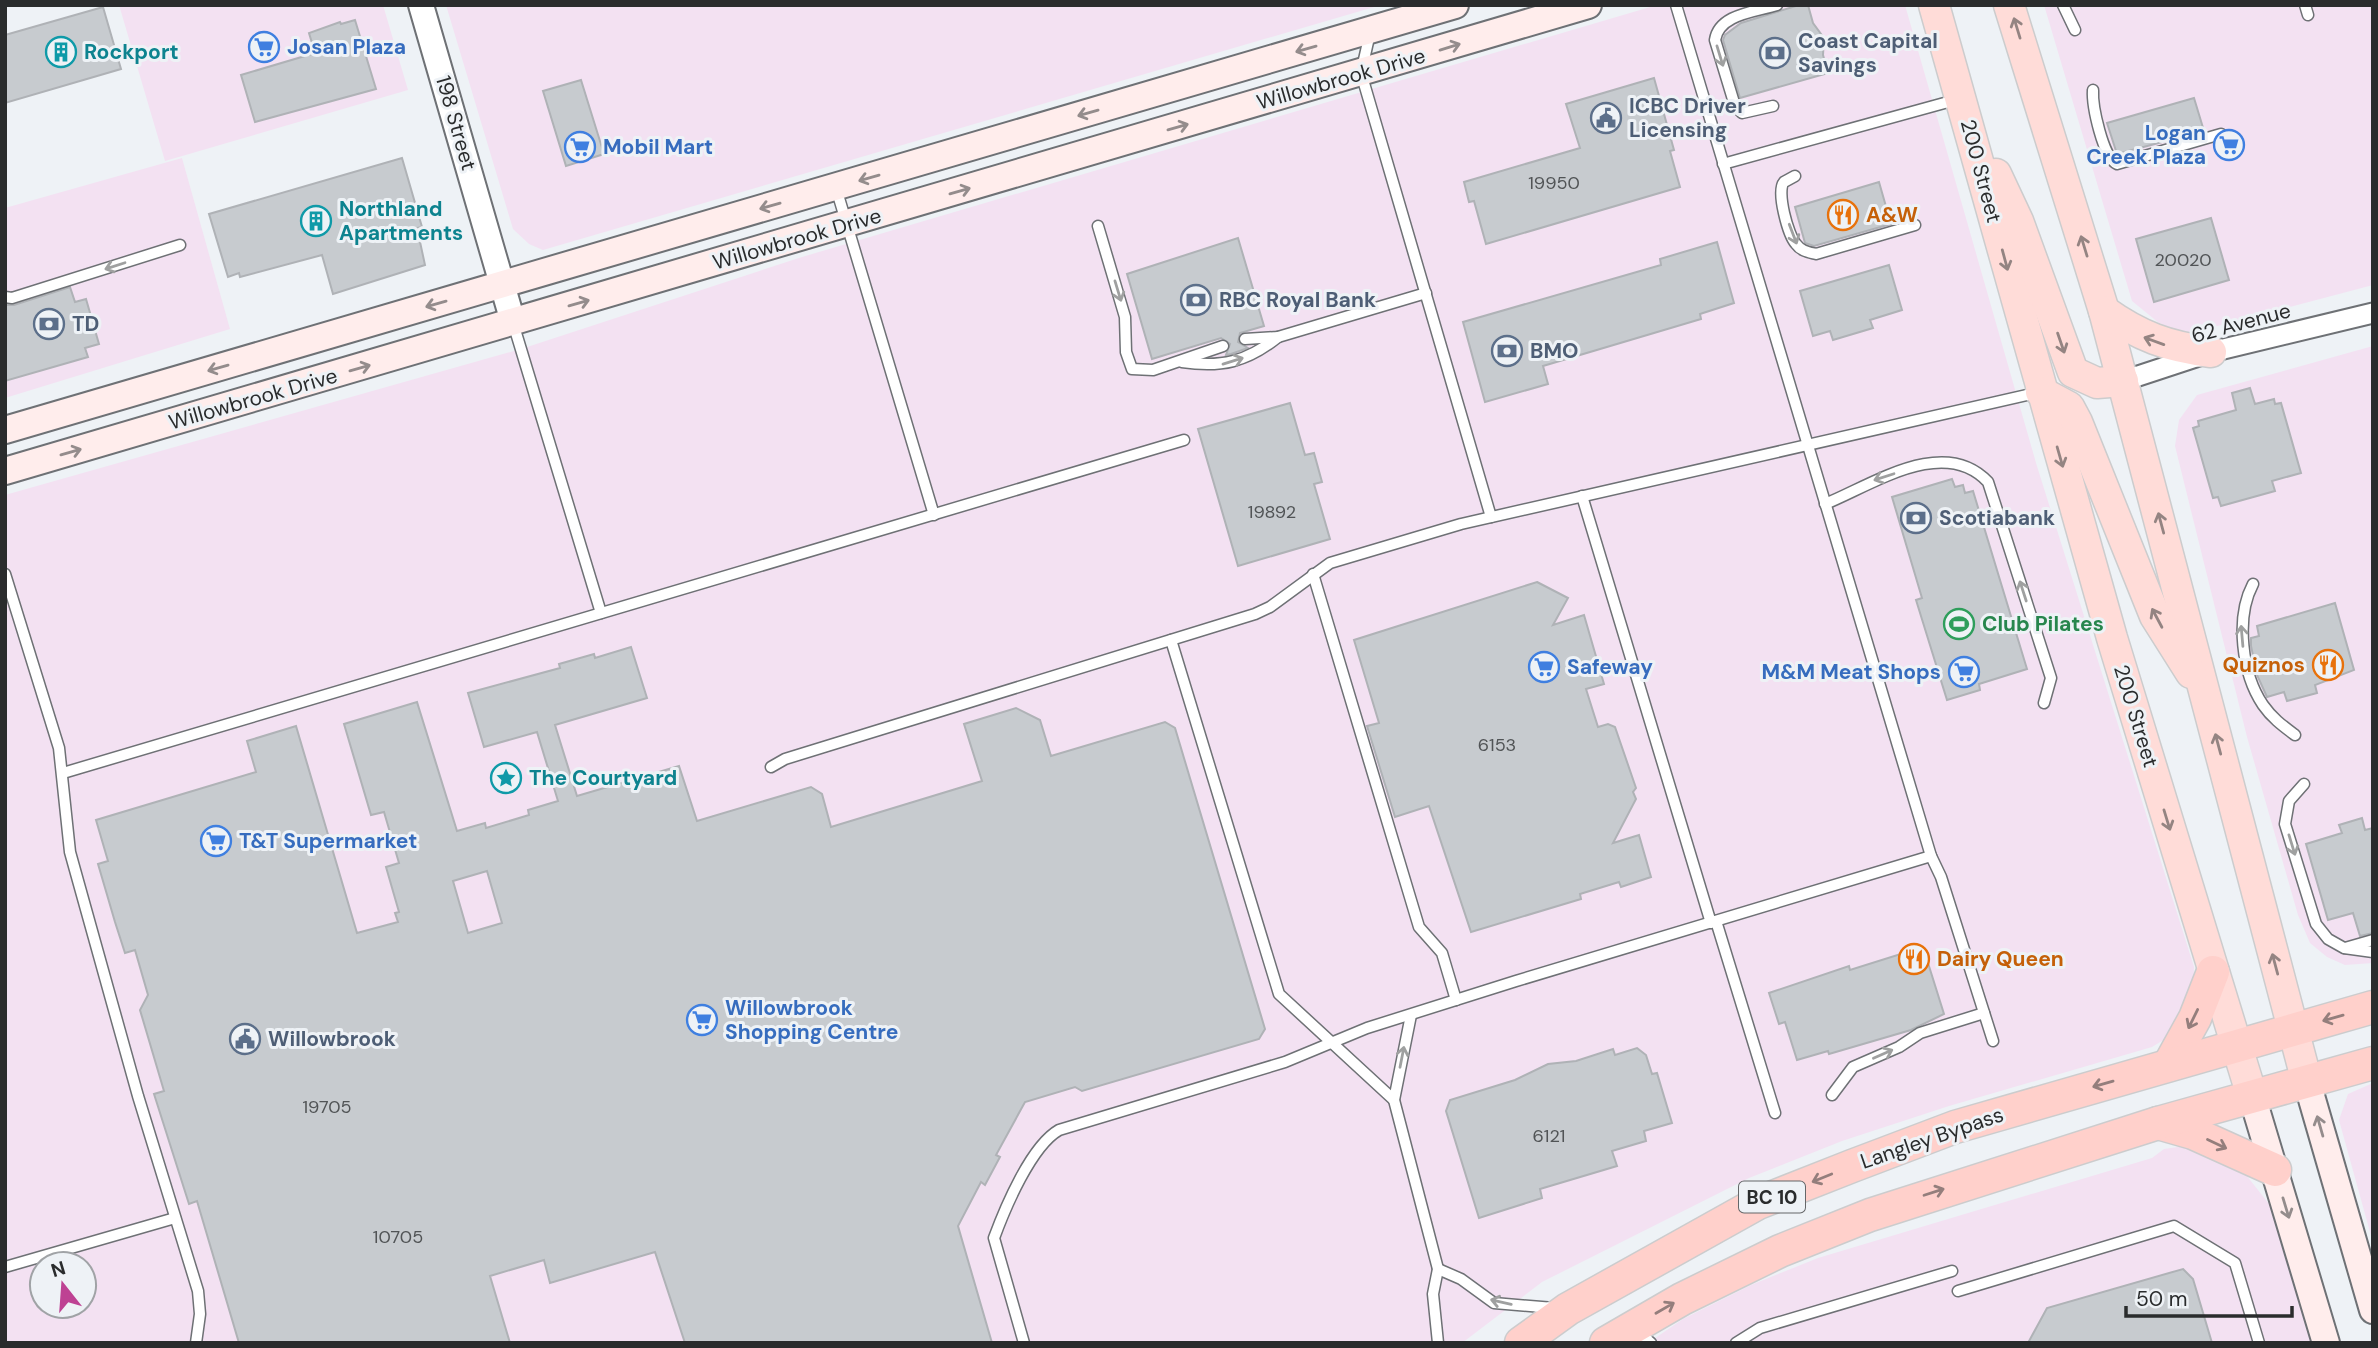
<svg xmlns="http://www.w3.org/2000/svg" width="2378" height="1348" viewBox="0 0 2378 1348" font-family="'DM Sans',sans-serif">
<rect width="100%" height="100%" fill="#eef2f6"/>
<g fill="#f3e1f2" fill-rule="evenodd">
<polygon points="119,5 383,5 408,90 165,161"/>
<polygon points="446,5 1381,5 543,250 529,244 513,229"/>
<path d="M1657 5H1905L2036 463 2194 967 2193 997 2175 1033 2152 1047 1949 1106 1842 1141 1749 1178 1542 1282 1462 1343H5V495L521 349 802 257ZM42 1264H84V1306H42Z"/>
<polygon points="2044,5 2373,5 2373,285 2187,334 2159,323 2132,301"/>
<polygon points="182,158 230,329 5,398 5,208"/>
<polygon points="2373,346 2373,963 2345,965 2327,957 2310,943 2298,915 2247,737 2175,446 2179,420 2197,395"/>
<polygon points="2373,1083 2373,1243 2339,1120 2348,1094"/>
<polygon points="2192,1145 2239,1166 2273,1209 2316,1343 1648,1343 1683,1319 1751,1285 1818,1258 2152,1158 2164,1149"/>
</g>
<g fill="#c7cbcf" stroke="#afb2b6" stroke-width="2" fill-rule="evenodd">
<polygon points="1799,5 1808,5 1813,23 1824,38 1823,55 1828,73 1740,98 1723,40 1725,35 1741,23"/>
<polygon points="103,7 121,69 5,103 5,35"/>
<polygon points="355,20 376,89 255,122 241,75 315,53 309,33 340,22 341,24"/>
<polygon points="1654,78 1674,150 1670,151 1680,187 1486,244 1474,201 1469,202 1464,182 1580,148 1566,104"/>
<polygon points="581,80 604,154 566,166 543,91"/>
<polygon points="2194,98 2204,131 2117,154 2107,123"/>
<polygon points="402,158 422,227 417,228 425,265 333,294 322,255 240,277 239,273 228,277 209,214"/>
<polygon points="1879,182 1891,224 1814,246 1805,243 1795,207"/>
<polygon points="2211,218 2229,280 2154,302 2136,239"/>
<polygon points="1238,238 1264,326 1240,333 1238,342 1248,348 1231,354 1226,355 1230,344 1221,338 1152,359 1127,274"/>
<polygon points="1717,242 1734,303 1700,314 1701,319 1543,366 1548,384 1485,402 1463,322 1661,265 1660,259"/>
<polygon points="1889,265 1902,310 1870,320 1873,328 1833,340 1830,331 1813,336 1800,291"/>
<polygon points="70,287 75,302 86,299 99,344 85,348 88,357 5,381 5,305 14,305"/>
<polygon points="2250,388 2255,404 2274,399 2275,404 2281,403 2301,473 2272,481 2275,491 2221,506 2218,497 2213,498 2193,428 2199,426 2198,421 2236,410 2232,393"/>
<polygon points="1290,403 1305,455 1314,453 1322,482 1314,484 1330,539 1238,566 1198,429"/>
<polygon points="1952,479 1955,487 1963,485 1965,493 1973,491 2027,669 1979,684 1980,690 1947,700 1916,600 1922,598 1892,497"/>
<polygon points="1537,582 1568,598 1553,625 1584,615 1604,684 1586,689 1598,727 1608,724 1615,727 1636,788 1633,792 1636,799 1613,843 1639,835 1651,877 1621,887 1619,882 1580,894 1581,899 1471,932 1429,806 1395,817 1367,726 1379,723 1354,640"/>
<polygon points="2335,603 2354,670 2315,685 2317,693 2287,701 2284,692 2267,697 2257,675 2251,646 2251,638 2259,636 2257,626"/>
<path d="M631 647 647 698 555 725 577 796 679 766 697 821 811 787 822 794 831 827 982 781 964 724 1016 708 1040 720 1051 756 1165 722 1175 728 1265 1029 1259 1039 1082 1091 1075 1087 1025 1102 996 1155 1000 1157 985 1185 981 1182 958 1226 992 1343H685L655 1252 550 1283 544 1260 490 1276 510 1343H239L197 1201 189 1204 154 1094 164 1091 140 1010 148 995 135 950 125 953 115 922 98 864 108 861 96 820 256 772 247 741 296 726 357 933 398 922 395 913 399 912 386 867 399 863 384 812 371 815 344 724 417 702 457 831 485 823 486 828 529 815 528 810 558 801 537 732 484 747 468 693 560 668 559 664 594 654 595 658ZM487 871 502 923 468 933 453 881Z"/>
<polygon points="2362,818 2365,830 2373,828 2373,933 2360,936 2353,913 2328,920 2306,844 2342,833 2339,825"/>
<polygon points="1923,947 1944,1014 1911,1030 1829,1054 1828,1051 1797,1060 1785,1022 1779,1024 1769,993 1849,966 1850,970"/>
<polygon points="1637,1048 1646,1055 1652,1074 1657,1073 1672,1123 1644,1131 1646,1141 1612,1151 1617,1166 1540,1189 1542,1198 1479,1218 1446,1111 1450,1100 1515,1080 1548,1064 1576,1061 1613,1049 1615,1055"/>
<polygon points="2183,1269 2193,1279 2212,1343 2028,1343 2047,1308"/>
</g>
<g fill="none" stroke-linecap="round" stroke-linejoin="round">
<g stroke="#6e7175" stroke-width="13">
<g id="service">
<polyline points="1676,5 1931,856 1941,877 1993,1041"/>
<polyline points="2063,5 2075,30"/>
<polyline points="2305,5 2308,15"/>
<polyline points="1370,33 1361,73 1491,517"/>
<path d="M2093 90C2092 106 2103 158 2117 164L2221 134"/>
<path d="M1773 106 1742 113 1735 106 1715 40C1719 14 1755 12 1777 5"/>
<polyline points="1723,164 1959,99"/>
<path d="M1795 176 1784 182C1776 191 1788 235 1796 244 1801 251 1808 252 1816 254L1915 225"/>
<polyline points="836,188 934,515"/>
<polyline points="1098,226 1125,317 1126,352 1132,369 1153,370 1223,346"/>
<polyline points="5,297 12,298 180,245"/>
<polyline points="513,323 601,613"/>
<polyline points="1245,339 1278,337 1426,293"/>
<path d="M1182 362C1221 368 1247 362 1278 337"/>
<polyline points="1582,496 1711,923"/>
<path d="M1825 504C1872 485 1944 435 1988 482L2051 678 2044 703"/>
<polyline points="5,574 59,748 70,852 138,1096 198,1291 200,1314 196,1343"/>
<polyline points="1313,574 1419,927 1442,953 1456,1000"/>
<path d="M2253 584C2235 618 2242 674 2263 705 2272 718 2283 726 2295 735"/>
<polyline points="1171,640 1279,994 1394,1100"/>
<polyline points="771,767 785,759 1255,614 1270,607 1330,563 1461,524 2040,392"/>
<polyline points="63,773 1184,440"/>
<polyline points="2304,784 2289,801 2285,824 2316,924 2328,939 2344,948 2373,952"/>
<polyline points="1716,921 1775,1113"/>
<polyline points="2345,948 2373,940"/>
<polyline points="1411,1015 1394,1100 1438,1269 1433,1294 1438,1343"/>
<polyline points="1832,1095 1853,1067 1899,1047 1920,1033 1984,1013"/>
<polyline points="5,1267 175,1218"/>
<polyline points="1438,1269 1461,1279 1494,1303 1554,1308"/>
<polyline points="1958,1291 2174,1226 2235,1263 2259,1343"/>
<polyline points="1636,1330 1651,1343"/>
<path d="M1024 1343 994 1238C1005 1208 1031 1146 1059 1130L1285 1062 1367 1028 1516 981 1931 856"/>
<polyline points="1736,1343 1760,1328 1952,1271"/>
</g>
</g>
<g stroke="#6e7175" stroke-width="23">
<polyline id="minor" points="2123,381 2211,352 2373,313"/>
</g>
<g stroke="#6e7175" stroke-width="28">
<polyline id="tertiary" points="421,5 513,322"/>
</g>
<g stroke="#6e7175" stroke-width="30">
<g id="secondary">
<polyline points="5,430 1455,5"/>
<polyline points="5,471 1588,5"/>
<polyline points="2307,1082 2373,1310"/>
<polyline points="2252,1096 2326,1343"/>
</g>
</g>
<g stroke="#cccccd" stroke-width="33">
<g id="primary">
<polyline points="1934,5 2112,638 2252,1096"/>
<polyline points="2009,5 2104,311 2307,1082"/>
<polyline points="1996,174 2018,221 2073,372 2097,383 2123,381"/>
<path d="M2104 311C2139 336 2168 347 2211 352"/>
<polyline points="2041,392 2069,407 2077,422 2155,616 2191,673"/>
</g>
</g>
<g stroke="#cccccd" stroke-width="35">
<g id="trunk">
<polyline points="2169,1065 2195,1018 2213,972"/>
<polyline points="2158,1123 2193,1133 2275,1170"/>
<polyline points="1521,1343 1568,1309 1758,1203 1852,1166 1955,1127 2373,1007"/>
<polyline points="1606,1343 1682,1299 1780,1251 1870,1215 2158,1123 2373,1063"/>
</g>
</g>
<use href="#service" stroke="#fff" stroke-width="10"/>
<use href="#minor" stroke="#fff" stroke-width="19"/>
<use href="#tertiary" stroke="#fff" stroke-width="24"/>
<use href="#secondary" stroke="#ffedec" stroke-width="26"/>
<use href="#primary" stroke="#ffdcd8" stroke-width="30"/>
<use href="#trunk" stroke="#ffd0cb" stroke-width="32"/>
</g>
<defs><path id="oneway-shaft" d="M-6 0H5M1.5-3L5.5 0L1.5 3" fill="none" stroke-width="1.6" stroke-linecap="round" stroke-linejoin="round" transform="scale(1.75)"/></defs>
<g stroke="#948482">
<use href="#oneway-shaft" transform="translate(2017 28) rotate(-107)"/>
<use href="#oneway-shaft" transform="translate(2084 246) rotate(-107)"/>
<use href="#oneway-shaft" transform="translate(2005 260) rotate(75)"/>
<use href="#oneway-shaft" transform="translate(2154 341) rotate(-160)"/>
<use href="#oneway-shaft" transform="translate(2061 343) rotate(71)"/>
<use href="#oneway-shaft" transform="translate(2060 457) rotate(74)"/>
<use href="#oneway-shaft" transform="translate(2161 523) rotate(-105)"/>
<use href="#oneway-shaft" transform="translate(2157 618) rotate(-118)"/>
<use href="#oneway-shaft" transform="translate(2218 744) rotate(-105)"/>
<use href="#oneway-shaft" transform="translate(2167 820) rotate(73)"/>
<use href="#oneway-shaft" transform="translate(2275 964) rotate(-105)"/>
</g>
<g stroke="#948c8c">
<use href="#oneway-shaft" transform="translate(1450 47) rotate(-17)"/>
<use href="#oneway-shaft" transform="translate(1306 49) rotate(164)"/>
<use href="#oneway-shaft" transform="translate(1088 113) rotate(164)"/>
<use href="#oneway-shaft" transform="translate(1178 127) rotate(-16)"/>
<use href="#oneway-shaft" transform="translate(869 178) rotate(164)"/>
<use href="#oneway-shaft" transform="translate(960 191) rotate(-16)"/>
<use href="#oneway-shaft" transform="translate(770 206) rotate(164)"/>
<use href="#oneway-shaft" transform="translate(579 303) rotate(-16)"/>
<use href="#oneway-shaft" transform="translate(436 304) rotate(164)"/>
<use href="#oneway-shaft" transform="translate(218 368) rotate(164)"/>
<use href="#oneway-shaft" transform="translate(360 368) rotate(-16)"/>
<use href="#oneway-shaft" transform="translate(71 452) rotate(-16)"/>
<use href="#oneway-shaft" transform="translate(2320 1126) rotate(-106)"/>
<use href="#oneway-shaft" transform="translate(2286 1208) rotate(73)"/>
</g>
<g stroke="#9fa0a0">
<use href="#oneway-shaft" transform="translate(1720 56) rotate(73)"/>
<use href="#oneway-shaft" transform="translate(1793 234) rotate(69)"/>
<use href="#oneway-shaft" transform="translate(115 266) rotate(162)"/>
<use href="#oneway-shaft" transform="translate(1118 291) rotate(73)"/>
<use href="#oneway-shaft" transform="translate(1233 361) rotate(-17)"/>
<use href="#oneway-shaft" transform="translate(1884 477) rotate(162)"/>
<use href="#oneway-shaft" transform="translate(2023 591) rotate(-108)"/>
<use href="#oneway-shaft" transform="translate(2242 636) rotate(-95)"/>
<use href="#oneway-shaft" transform="translate(2292 845) rotate(73)"/>
<use href="#oneway-shaft" transform="translate(1883 1054) rotate(-24)"/>
<use href="#oneway-shaft" transform="translate(1402 1057) rotate(-79)"/>
<use href="#oneway-shaft" transform="translate(1501 1302) rotate(-167)"/>
</g>
<g stroke="#947e7c">
<use href="#oneway-shaft" transform="translate(2333 1018) rotate(164)"/>
<use href="#oneway-shaft" transform="translate(2193 1019) rotate(116)"/>
<use href="#oneway-shaft" transform="translate(2103 1084) rotate(164)"/>
<use href="#oneway-shaft" transform="translate(2217 1144) rotate(25)"/>
<use href="#oneway-shaft" transform="translate(1822 1178) rotate(158)"/>
<use href="#oneway-shaft" transform="translate(1934 1192) rotate(-18)"/>
<use href="#oneway-shaft" transform="translate(1665 1308) rotate(-30)"/>
</g>
<defs>
<g id="supermarket-ring" transform="scale(1.575)"><circle r="9.5" fill="#eef2f6" stroke="#3f7fe0" stroke-width="1.5"/><path d="M-6-5.5h2.5l.6 2H6L4.5 2H-2.5L-4.4-4H-6ZM-1.5 3.2a1.3 1.3 0 1 0 .1 0ZM3 3.2a1.3 1.3 0 1 0 .1 0Z" fill="#3f7fe0"/></g>
<g id="building-ring" transform="scale(1.575)"><circle r="9.5" fill="#eef2f6" stroke="#0f9aa8" stroke-width="1.5"/><path d="M-4-6H4V6H1V3H-1V6H-4ZM-2.5-4.3h1.7v1.8h-1.7ZM.8-4.3h1.7v1.8H.8ZM-2.5-1h1.7V.8h-1.7ZM.8-1h1.7V.8H.8Z" fill="#0f9aa8"/></g>
<g id="bank-ring" transform="scale(1.575)"><circle r="9.5" fill="#eef2f6" stroke="#5c6f8a" stroke-width="1.5"/><path d="M-6-4H6V4H-6ZM0-2.3a2.3 2.3 0 1 0 0 4.6a2.3 2.3 0 1 0 0-4.6Z" fill="#5c6f8a"/></g>
<g id="civic-ring" transform="scale(1.575)"><circle r="9.5" fill="#eef2f6" stroke="#5c6f8a" stroke-width="1.5"/><path d="M-.6-6.5H3V-4.5H.6V-3L4-1V1h2V6H-6V1h2V-1L-.6-3ZM-1.2 2.5V6h2.4V2.5Z" fill="#5c6f8a"/></g>
<g id="restaurant-ring" transform="scale(1.575)"><circle r="9.5" fill="#eef2f6" stroke="#e8710a" stroke-width="1.5"/><path d="M-5-6h1v4h1v-4h1v4h1v-4h1v5L-1.5 .5V6h-2V.5L-5-1ZM5-6V6H3V1.5H1.5Q1.5-4 5-6Z" fill="#e8710a"/></g>
<g id="stadium-ring" transform="scale(1.575)"><circle r="9.5" fill="#eef2f6" stroke="#2e9e5b" stroke-width="1.5"/><path d="M0-5a6.5 5 0 1 0 0 10a6.5 5 0 1 0 0-10ZM-3.5-1.8h7v3.6h-7Z" fill="#2e9e5b"/></g>
<g id="sight-ring" transform="scale(1.575)"><circle r="9.5" fill="#eef2f6" stroke="#0f9aa8" stroke-width="1.5"/><path d="M0-6L1.8-2.2L6-1.7L2.9 1.2L3.7 5.4L0 3.3L-3.7 5.4L-2.9 1.2L-6-1.7L-1.8-2.2Z" fill="#0f9aa8"/></g>
</defs>
<g fill-rule="evenodd">
<use href="#supermarket-ring" x="264" y="47"/>
<use href="#building-ring" x="61" y="52"/>
<use href="#bank-ring" x="1775" y="53"/>
<use href="#civic-ring" x="1606" y="118"/>
<use href="#supermarket-ring" x="2229" y="145"/>
<use href="#supermarket-ring" x="580" y="147"/>
<use href="#restaurant-ring" x="1843" y="215"/>
<use href="#building-ring" x="316" y="221"/>
<use href="#bank-ring" x="1196" y="300"/>
<use href="#bank-ring" x="49" y="324"/>
<use href="#bank-ring" x="1507" y="351"/>
<use href="#bank-ring" x="1916" y="518"/>
<use href="#stadium-ring" x="1959" y="624"/>
<use href="#restaurant-ring" x="2328" y="665"/>
<use href="#supermarket-ring" x="1544" y="667"/>
<use href="#supermarket-ring" x="1964" y="672"/>
<use href="#sight-ring" x="506" y="778"/>
<use href="#supermarket-ring" x="216" y="841"/>
<use href="#restaurant-ring" x="1914" y="959"/>
<use href="#supermarket-ring" x="702" y="1020"/>
<use href="#civic-ring" x="245" y="1039"/>
</g>
<g text-anchor="middle" stroke-width="6" stroke-linejoin="round" paint-order="stroke">
<g font-size="18" fill="#515456">
<text x="1554" y="189">19950</text>
<text x="2183" y="266">20020</text>
<text x="1272" y="518">19892</text>
<text x="1497" y="751">6153</text>
<text x="327" y="1113">19705</text>
<text x="1549" y="1142">6121</text>
<text x="398" y="1243">10705</text>
</g>
<rect fill="#eef2f6" stroke="#656769" stroke-width="2" x="1739" y="1181.5" width="66" height="31" rx="5"/>
<g font-size="19" font-weight="bold" fill="#2a2c2d">
<text x="1772" y="1204">BC 10</text>
</g>
<g font-size="21" font-weight="bold" fill="#4e5e75" stroke="#eef2f6" text-anchor="start">
<text x="1798" y="48">Coast Capital<tspan x="1798" dy="24">Savings</tspan></text>
<text x="1629" y="113">ICBC Driver<tspan x="1629" dy="24">Licensing</tspan></text>
<text x="1219" y="307">RBC Royal Bank</text>
<text x="72" y="331">TD</text>
<text x="1530" y="358">BMO</text>
<text x="1939" y="525">Scotiabank</text>
<text x="268" y="1046">Willowbrook</text>
</g>
<g font-size="21" font-weight="bold" fill="#366cbe" stroke="#eef2f6" text-anchor="start">
<text x="287" y="54">Josan Plaza</text>
<text x="2206" y="140" text-anchor="end">Logan<tspan x="2206" dy="24">Creek Plaza</tspan></text>
<text x="603" y="154">Mobil Mart</text>
<text x="1567" y="674">Safeway</text>
<text x="1941" y="679" text-anchor="end">M&amp;M Meat Shops</text>
<text x="239" y="848">T&amp;T Supermarket</text>
<text x="725" y="1015">Willowbrook<tspan x="725" dy="24">Shopping Centre</tspan></text>
</g>
<g font-size="21" font-weight="bold" fill="#0d838f" stroke="#eef2f6" text-anchor="start">
<text x="84" y="59">Rockport</text>
<text x="339" y="216">Northland<tspan x="339" dy="24">Apartments</tspan></text>
<text x="529" y="785">The Courtyard</text>
</g>
<g font-size="21" fill="#2a2c2d" stroke="#eef2f6">
<text transform="translate(1341 79) rotate(-16)" y="7">Willowbrook Drive</text>
<text transform="translate(456 123) rotate(74)" y="7">198 Street</text>
<text transform="translate(1981 171) rotate(75)" y="7">200 Street</text>
<text transform="translate(797 239) rotate(-16)" y="7">Willowbrook Drive</text>
<text transform="translate(2241 323) rotate(-15)" y="7">62 Avenue</text>
<text transform="translate(253 399) rotate(-16)" y="7">Willowbrook Drive</text>
<text transform="translate(2136 716) rotate(73)" y="7">200 Street</text>
<text transform="translate(1932 1138) rotate(-19)" y="7">Langley Bypass</text>
</g>
<g font-size="21" font-weight="bold" fill="#c56008" stroke="#eef2f6" text-anchor="start">
<text x="1866" y="222">A&amp;W</text>
<text x="2305" y="672" text-anchor="end">Quiznos</text>
<text x="1937" y="966">Dairy Queen</text>
</g>
<g font-size="21" font-weight="bold" fill="#27864d" stroke="#eef2f6" text-anchor="start">
<text x="1982" y="631">Club Pilates</text>
</g>
</g>
<rect width="2378" height="1348" fill="none" stroke="#2a2c2d" stroke-width="14"/>
<g transform="translate(63 1285) rotate(343)"><circle r="33" fill="#eef2f6" stroke="#a0a3a6" stroke-width="2"/>
<path d="M0-5L12 26L0 18L-12 26Z" fill="#be4293"/>
<text y="-10" font-size="19" font-weight="bold" text-anchor="middle" fill="#2a2c2d">N</text>
</g>
<path d="M2126 1306v10h166v-10" fill="none" stroke="#2a2c2d" stroke-width="3.5"/>
<text x="2136" y="1306" font-size="21" fill="#2a2c2d" stroke="#eef2f6" stroke-width="5" paint-order="stroke">50 m</text>
</svg>
